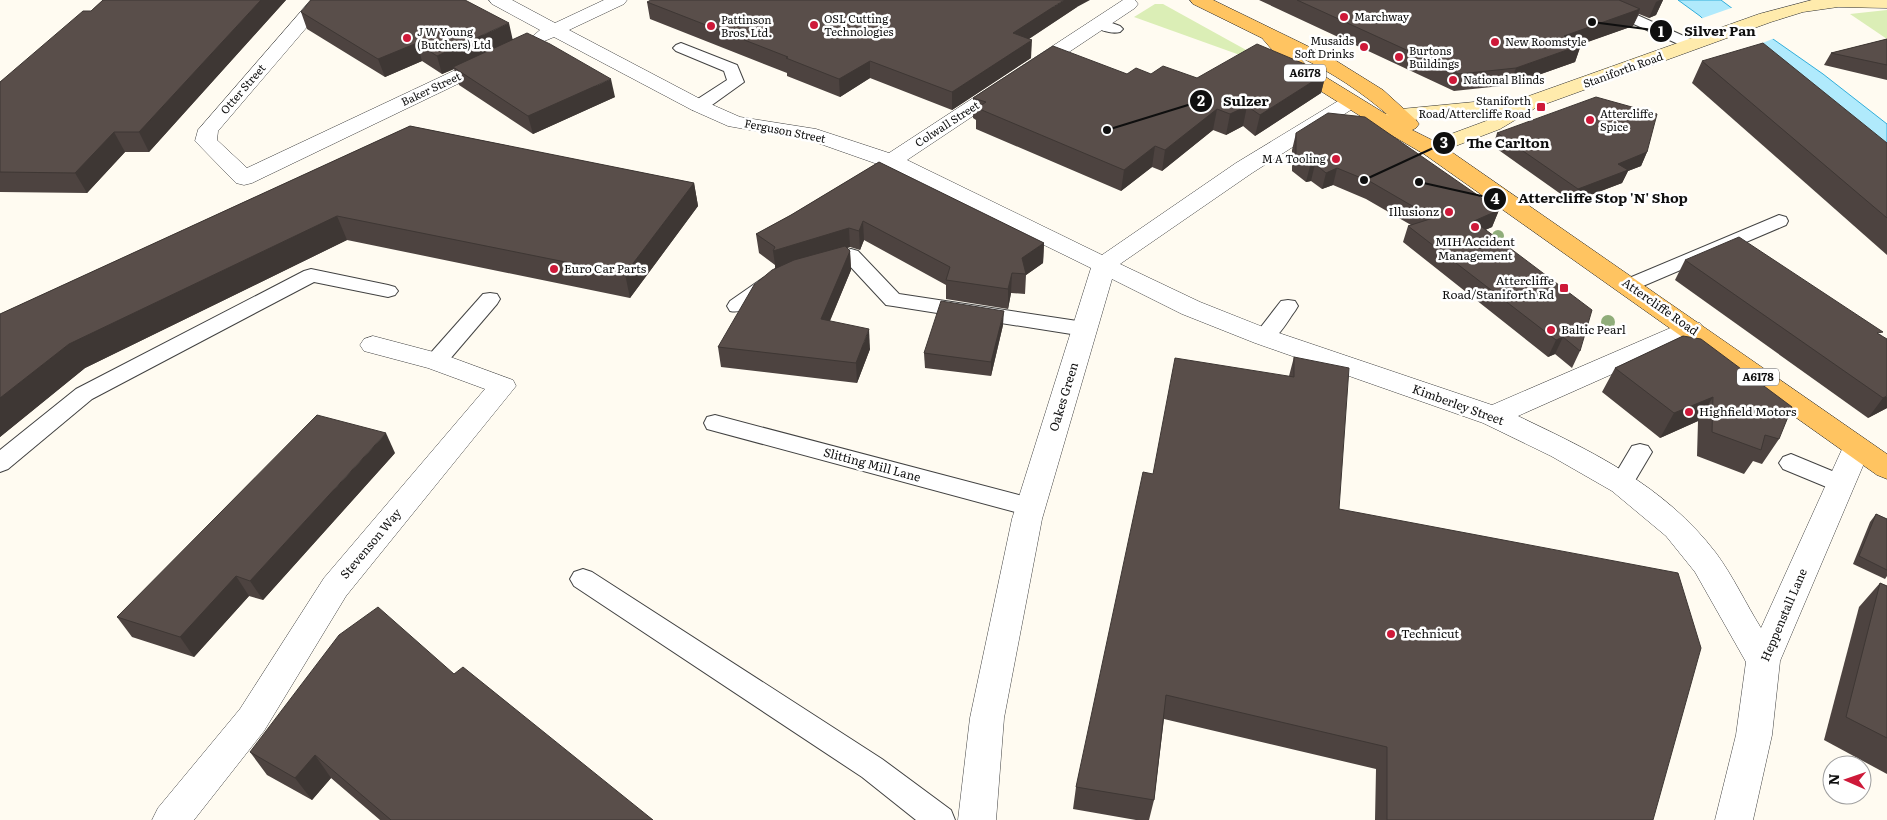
<svg xmlns="http://www.w3.org/2000/svg" width="1887" height="820" viewBox="0 0 1887 820" font-family="Literata,serif">
<rect width="100%" height="100%" fill="#fffbf1"/>
<g fill="#dbeeb6">
<polygon points="1155,4 1163,4 1257,56 1251,59 1134,17"/>
<polygon points="1887,10 1887,39 1850,14"/>
</g>
<polygon fill="#b0eafc" stroke="#30adda" points="1678,0 1721,0 1773,39 1823,74 1887,124 1887,171 1740,55 1700,16"/>
<polygon fill="#fffbf1" points="1734,7 1775,38 1735,54 1700,19"/>
<g fill="none" stroke-linecap="round" stroke-linejoin="round">
<g stroke="#424242" stroke-width="2">
<g id="service">
<polygon points="1585,0 1604,0 1697,42 1700,45 1697,48 1687,48 1587,3"/>
<path d="M1101 19 1120 26 1123 29 1120 32C1112 34 1099 31 1093 24L1096 21Z"/>
<polygon points="681,43 737,65 744,82 705,110 693,110 691,106 693,102 727,80 724,71 676,51 673,48 676,45"/>
<polygon points="1779,215 1786,217 1788,221 1786,225 1636,289 1629,291 1622,289 1619,285 1622,281"/>
<polygon points="851,249 858,251 899,294 1084,322 1091,324 1094,329 1091,334 1084,336 893,306 886,305 847,263 821,271 814,269 811,265 814,261"/>
<polygon points="311,269 388,285 395,287 398,291 395,295 388,297 314,282 92,399 8,469 0,472 0,450 76,389 304,271"/>
<path d="M770 276 777 278 780 282 777 286C764 296 747 315 730 311L727 306 730 301 763 278Z"/>
<polygon points="490,293 497,294 500,299 497,304 444,366 436,368 428,366 425,361 428,356 483,294"/>
<path d="M1288 300 1295 301 1298 306 1295 311C1285 324 1275 347 1257 342L1253 337 1257 332 1281 301Z"/>
<polygon points="715,415 1030,498 1039,501 1042,507 1039,513 1030,516 707,429 704,423 707,417"/>
<polygon points="1640,444 1648,446 1652,452 1630,489 1622,492 1614,489 1610,483 1632,446"/>
<polygon points="1791,454 1849,478 1853,484 1849,490 1841,493 1783,469 1779,463 1783,457"/>
<polygon points="583,569 592,572 882,759 951,810 955,820 916,820 862,777 574,586 570,579 574,572"/>
</g>
</g>
<g stroke="#424242" stroke-width="1">
<g id="minor">
<polygon points="311,0 330,0 218,131 217,140 247,168 483,57 490,55 497,57 500,61 497,65 252,183 244,185 236,183 199,145 195,141 198,130"/>
<path d="M489 0H512L555 23 604 0H627L624 4 569 30 706 102 740 117 816 129 889 153 1123 0H1135L1138 4 1135 8 907 160 1102 255 1236 163 1343 98 1350 96 1357 98 1360 102 1357 106 1252 173 1120 264 1200 302 1273 331 1492 405 1682 323 1691 321 1700 323 1704 329 1700 335 1518 416C1593 452 1664 485 1716 553 1733 576 1746 604 1761 628L1843 447 1847 440 1857 437 1867 440 1871 447 1780 661 1772 735 1753 820H1715L1736 735 1746 662 1695 572 1666 536 1612 491 1551 456 1483 423 1255 343 1182 314 1112 279 1042 519 1004 718 996 820H958L970 718 1012 519 1091 268 883 166 812 141 728 126 692 110 554 37 542 42 535 40 533 36 540 30 492 4Z"/>
<polygon points="373,336 445,355 513,380 516,386 346,596 264,731 194,820 152,820 158,808 240,709 324,578 485,389 428,368 364,351 360,345 364,339"/>
</g>
</g>
<g stroke="#313131" stroke-width="1">
<polygon id="secondary" points="1812,0 1887,0 1887,8 1838,7 1803,12 1771,22 1537,107 1500,129 1432,155 1424,154 1421,149 1424,144 1486,121 1501,111 1404,121 1400,122 1395,129 1388,131 1381,129 1378,125 1386,114 1401,109 1526,97 1759,14"/>
</g>
<g stroke="#202020" stroke-width="1">
<path id="primary" d="M1190 0H1213L1330 57 1383 90 1416 120 1419 124 1416 128 1412 130 1440 144 1887 454V479L1877 475 1424 154 1381 129 1292 73 1262 38 1193 4ZM1298 56C1331 72 1362 92 1389 116L1306 65Z"/>
</g>
<use href="#service" fill="#fff" fill-rule="evenodd"/>
<use href="#minor" fill="#fff" fill-rule="evenodd"/>
<use href="#secondary" fill="#ffebac" fill-rule="evenodd"/>
<use href="#primary" fill="#ffc461" fill-rule="evenodd"/>
</g>
<g fill="#90ad7a">
<circle cx="1498" cy="236" r="6"/>
<circle cx="1608" cy="322" r="7"/>
</g>
<g fill="#4d4340">
<polygon points="103,0 286,0 149,152 125,152 87,193 0,192 0,82 91,11"/>
<polygon points="1259,0 1663,0 1656,15 1649,18 1639,14 1633,26 1581,44 1575,62 1510,85 1454,91"/>
<polygon points="647,2 1077,7 1029,39 1031,58 952,110 870,78 840,97 787,76 787,73 650,19"/>
<polygon points="301,12 513,39 615,97 533,134 459,85 454,69 442,74 422,61 385,77 307,29"/>
<polygon points="1887,39 1887,80 1824,65 1831,53"/>
<polygon points="1702,61 1887,143 1887,255 1692,83"/>
<polygon points="1326,73 1321,93 1255,136 1243,126 1226,135 1213,130 1162,171 1152,167 1121,191 976,129 976,120 973,118 973,98 1127,74 1151,74 1197,78"/>
<polygon points="410,126 694,183 698,206 630,298 347,240 85,368 0,437 0,314"/>
<polygon points="1296,133 1499,210 1492,227 1485,230 1580,351 1572,368 1555,354 1548,357 1403,242 1408,226 1411,225 1366,199 1333,185 1322,189 1311,181 1306,182 1292,171 1292,150"/>
<polygon points="1497,133 1647,152 1641,166 1628,171 1622,183 1572,202 1493,146"/>
<polygon points="879,162 1044,243 1043,263 1026,275 1025,294 1011,293 1008,309 946,299 946,285 864,240 860,250 850,247 847,248 850,251 851,270 830,321 870,349 857,383 721,367 718,347 775,268 775,265 759,253 756,234 791,215"/>
<polygon points="1685,260 1881,335 1887,408 1868,418 1675,280"/>
<polygon points="1003,325 991,376 925,368 924,353"/>
<polygon points="1683,336 1779,439 1762,464 1753,461 1744,474 1697,456 1698,421 1660,438 1602,392 1615,368"/>
<polygon points="1294,357 1339,509 1653,820 1375,820 1376,769 1164,719 1154,800 1149,820 1136,820 1073,809 1076,787 1153,474 1289,376"/>
<polygon points="395,453 263,600 249,596 194,657 132,637 117,617"/>
<polygon points="1876,514 1887,519 1887,576 1885,579 1853,564 1870,522"/>
<polygon points="1880,583 1887,586 1887,774 1824,740 1859,607"/>
<polygon points="454,674 653,820 380,820 331,778 312,800 267,775 250,752"/>
</g>
<g fill="#3e3734">
<polygon points="261,0 286,0 149,152 139,132"/>
<polygon points="1064,0 1090,0 1077,7 1012,50 1013,33"/>
<polygon points="1660,0 1663,0 1656,15 1649,18 1656,2"/>
<polygon points="1640,9 1633,26 1557,53 1564,36"/>
<polygon points="509,23 513,41 453,67 454,69 442,74 437,56"/>
<polygon points="1032,40 1031,58 952,110 952,92"/>
<polygon points="417,43 422,61 385,77 378,59"/>
<polygon points="1581,45 1575,62 1510,85 1516,68"/>
<polygon points="870,61 870,78 840,97 839,79"/>
<polygon points="1326,73 1321,93 1255,136 1260,115"/>
<polygon points="611,79 615,97 533,134 528,116"/>
<polygon points="1247,106 1243,126 1226,135 1230,114"/>
<polygon points="1217,109 1213,130 1162,171 1165,150"/>
<polygon points="114,132 125,152 87,193 75,173"/>
<polygon points="1155,146 1152,167 1121,191 1124,170"/>
<polygon points="1647,152 1641,166 1628,171 1622,183 1572,202 1578,189 1618,164"/>
<polygon points="1315,164 1311,181 1306,182 1310,166"/>
<polygon points="1337,168 1333,185 1322,189 1326,173"/>
<polygon points="694,183 698,206 630,298 625,274"/>
<polygon points="1499,210 1492,227 1467,238 1474,221"/>
<polygon points="337,216 347,240 85,368 0,437 0,398 69,344"/>
<polygon points="863,221 864,240 860,250 859,231"/>
<polygon points="849,228 850,247 776,271 773,251"/>
<polygon points="1044,243 1043,263 1026,275 1022,258"/>
<polygon points="850,251 851,270 822,339 821,319"/>
<polygon points="1012,273 1011,293 1008,309 1008,289"/>
<polygon points="1004,311 1003,325 991,376 991,362"/>
<polygon points="869,329 870,349 857,383 856,363"/>
<polygon points="1563,337 1555,354 1548,357 1556,340"/>
<polygon points="1887,396 1887,408 1868,418 1883,398"/>
<polygon points="1713,397 1698,421 1660,438 1674,413"/>
<polygon points="386,433 395,453 263,600 250,581"/>
<polygon points="236,576 249,596 194,657 180,637"/>
<polygon points="315,755 331,778 312,800 295,778"/>
</g>
<g fill="#594e4a" stroke="#3e3734">
<polygon points="103,0 261,0 139,132 114,132 75,173 0,172 0,82 83,11 91,11"/>
<polygon points="311,0 465,0 509,23 437,56 417,43 378,59 301,12"/>
<polygon points="651,0 1064,0 1013,33 1032,40 952,92 870,61 839,79 786,58 788,57 647,2"/>
<polygon points="1297,0 1619,0 1640,9 1564,36 1581,45 1516,68 1459,74"/>
<polygon points="527,33 550,44 611,79 528,116 453,67"/>
<polygon points="1887,39 1887,65 1831,53"/>
<polygon points="1763,43 1887,143 1887,218 1702,61"/>
<polygon points="1257,44 1326,73 1260,115 1247,106 1230,114 1217,109 1165,150 1155,146 1124,170 977,108 986,102 973,98 1053,46 1127,74 1136,68 1151,74 1163,66 1197,78"/>
<polygon points="1596,97 1657,114 1647,152 1618,164 1628,170 1578,189 1497,133"/>
<polygon points="1328,113 1365,117 1499,210 1474,221 1592,310 1580,351 1563,337 1556,340 1408,226 1433,218 1371,182 1337,168 1326,173 1315,164 1310,166 1296,155 1296,133"/>
<polygon points="410,126 694,183 625,274 337,216 69,344 0,398 0,314"/>
<polygon points="879,162 1044,243 1022,258 1026,274 1012,273 1008,289 946,280 950,267 863,221 859,231 849,228 773,251 775,247 756,234 791,215"/>
<polygon points="1739,237 1883,332 1877,333 1887,339 1887,396 1883,398 1685,260"/>
<polygon points="845,246 850,251 821,319 869,329 856,363 718,347 754,285 772,270 794,260"/>
<polygon points="941,301 1004,311 991,362 924,353"/>
<polygon points="1683,336 1701,339 1792,407 1779,439 1765,435 1761,450 1712,432 1713,397 1674,413 1615,368"/>
<polygon points="1294,357 1349,368 1339,509 1678,573 1701,648 1653,820 1387,820 1387,747 1166,695 1154,800 1076,787 1143,472 1153,474 1175,358 1294,377"/>
<polygon points="317,415 386,433 250,581 236,576 180,637 117,617"/>
<polygon points="1876,514 1887,519 1887,570 1859,556"/>
<polygon points="1880,583 1887,586 1887,738 1846,717"/>
<polygon points="378,607 454,674 463,667 653,820 391,820 315,755 295,778 250,752 339,635"/>
</g>
<g fill="#ce1939" stroke="#fff" stroke-width="2">
<circle cx="1344" cy="17" r="5"/>
<circle cx="814" cy="25" r="5"/>
<circle cx="711" cy="26" r="5"/>
<circle cx="407" cy="38" r="5"/>
<circle cx="1495" cy="42" r="5"/>
<circle cx="1364" cy="47" r="5"/>
<circle cx="1399" cy="57" r="5"/>
<circle cx="1453" cy="80" r="5"/>
<rect x="1536" y="102" width="10" height="10" rx="2.5"/>
<circle cx="1590" cy="120" r="5"/>
<circle cx="1336" cy="159" r="5"/>
<circle cx="1449" cy="212" r="5"/>
<circle cx="1475" cy="227" r="5"/>
<circle cx="554" cy="269" r="5"/>
<rect x="1559" y="283" width="10" height="10" rx="2.5"/>
<circle cx="1551" cy="330" r="5"/>
<circle cx="1689" cy="412" r="5"/>
<circle cx="1391" cy="634" r="5"/>
</g>
<g text-anchor="middle" stroke-width="5" stroke-linejoin="round" paint-order="stroke">
<g font-size="11" fill="#0f0f0f" stroke="#fff" text-anchor="start">
<text x="1354" y="21">Marchway</text>
<text x="824" y="23">OSL Cutting<tspan x="824" dy="13">Technologies</tspan></text>
<text x="721" y="24">Pattinson<tspan x="721" dy="13">Bros. Ltd.</tspan></text>
<text x="417" y="36">J W Young<tspan x="417" dy="13">(Butchers) Ltd</tspan></text>
<text x="1354" y="45" text-anchor="end">Musaids<tspan x="1354" dy="13">Soft Drinks</tspan></text>
<text x="1505" y="46">New Roomstyle</text>
<text x="1409" y="55">Burtons<tspan x="1409" dy="13">Buildings</tspan></text>
<text x="1463" y="84">National Blinds</text>
<text x="1531" y="105" text-anchor="end">Staniforth<tspan x="1531" dy="13">Road/Attercliffe Road</tspan></text>
<text x="1600" y="118">Attercliffe<tspan x="1600" dy="13">Spice</tspan></text>
<text x="1326" y="163" text-anchor="end">M A Tooling</text>
</g>
<g font-size="11" fill="#0f0f0f" stroke="#fff">
<text transform="translate(1623 70) rotate(-20)" y="4">Staniforth Road</text>
<text transform="translate(243 89) rotate(-49)" y="4">Otter Street</text>
<text transform="translate(431 89) rotate(-25)" y="4">Baker Street</text>
<text transform="translate(947 124) rotate(-33)" y="4">Colwall Street</text>
<text transform="translate(785 131) rotate(11)" y="4">Ferguson Street</text>
</g>
<g fill="#fff" stroke="#575757" stroke-width="1">
<rect x="1284" y="64.5" width="42" height="17" rx="4"/>
<rect x="1737" y="368.5" width="42" height="17" rx="4"/>
</g>
<g font-size="11" font-weight="bold" fill="#0f0f0f">
<text x="1305" y="77">A6178</text>
<text x="1758" y="381">A6178</text>
</g>
<g font-size="12" fill="#0f0f0f" stroke="#fff" text-anchor="start">
<text x="1439" y="216" text-anchor="end">Illusionz</text>
<text x="1475" y="246" text-anchor="middle">MIH Accident<tspan x="1475" dy="14">Management</tspan></text>
<text x="564" y="273">Euro Car Parts</text>
<text x="1554" y="285" text-anchor="end">Attercliffe<tspan x="1554" dy="14">Road/Staniforth Rd</tspan></text>
<text x="1561" y="334">Baltic Pearl</text>
<text x="1699" y="416">Highfield Motors</text>
<text x="1401" y="638">Technicut</text>
</g>
<g font-size="12" fill="#0f0f0f" stroke="#fff">
<text transform="translate(1660 307) rotate(35)" y="4">Attercliffe Road</text>
<text transform="translate(1064 397) rotate(-73)" y="4">Oakes Green</text>
<text transform="translate(1458 405) rotate(20)" y="4">Kimberley Street</text>
<text transform="translate(872 465) rotate(15)" y="4">Slitting Mill Lane</text>
<text transform="translate(371 544) rotate(-50)" y="4">Stevenson Way</text>
<text transform="translate(1784 615) rotate(-67)" y="4">Heppenstall Lane</text>
</g>
</g>
<path fill="none" stroke="#0f0f0f" stroke-width="2" d="M1592 22L1661 31M1107 130L1201 101M1364 180L1444 143M1419 182L1495 199"/>
<g fill="#0f0f0f" stroke="#fff" stroke-width="2">
<circle cx="1592" cy="22" r="5"/>
<circle cx="1107" cy="130" r="5"/>
<circle cx="1364" cy="180" r="5"/>
<circle cx="1419" cy="182" r="5"/>
<circle cx="1661" cy="31" r="12"/>
<circle cx="1201" cy="101" r="12"/>
<circle cx="1444" cy="143" r="12"/>
<circle cx="1495" cy="199" r="12"/>
</g>
<g font-size="15" text-anchor="middle" font-weight="bold" fill="#fff">
<text x="1661" y="37">1</text>
<text x="1201" y="106">2</text>
<text x="1444" y="148">3</text>
<text x="1495" y="204">4</text>
</g>
<g font-size="14" text-anchor="middle" font-weight="bold" fill="#0f0f0f" stroke="#fff" stroke-width="5" stroke-linejoin="round" paint-order="stroke">
<text x="1720" y="36">Silver Pan</text>
<text x="1246" y="106">Sulzer</text>
<text x="1508" y="148">The Carlton</text>
<text x="1603" y="203">Attercliffe Stop 'N' Shop</text>
</g>
<g transform="translate(1847 780) rotate(272)"><circle r="24" fill="#ffffff" stroke="#9f9f9f"/>
<path d="M0-4L9 19L0 12L-9 19Z" fill="#ce1939"/>
<text y="-8" font-size="14" font-weight="bold" text-anchor="middle" fill="#0f0f0f">N</text>
</g>
</svg>
